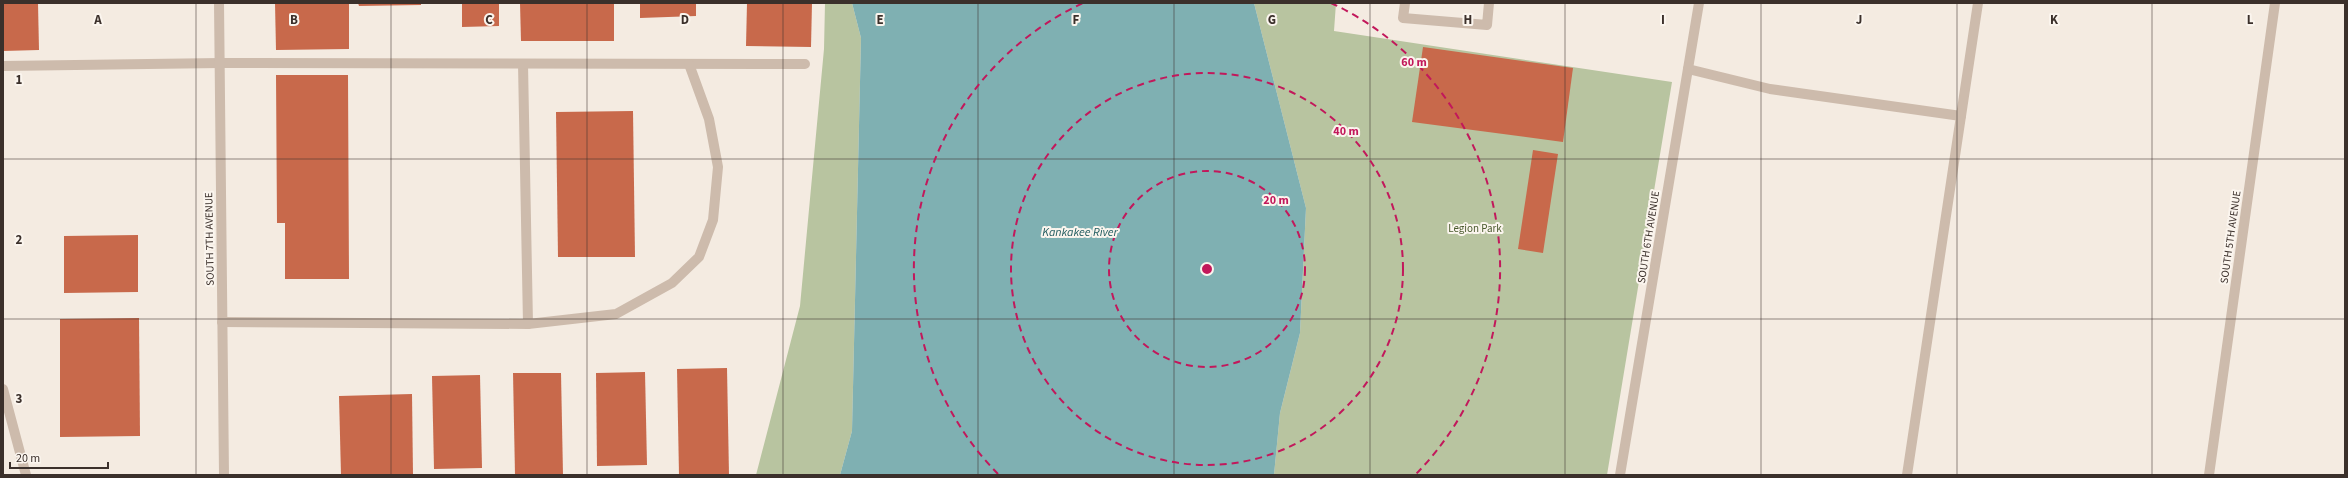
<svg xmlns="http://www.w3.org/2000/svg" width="2348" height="478" viewBox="0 0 2348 478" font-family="'Source Sans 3',sans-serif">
<rect width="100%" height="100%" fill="#f4ebe1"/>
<g fill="#b8c4a0">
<polygon points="825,3 852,3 861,38 852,431 840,475 756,475 800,306 824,49"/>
<polygon points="1254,3 1336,3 1334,31 1672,82 1607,475 1274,475 1280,413 1300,333 1306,208"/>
</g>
<polygon fill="#7fb0b2" points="852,3 1254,3 1306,208 1300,333 1280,413 1274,475 840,475 852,431 861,38"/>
<g fill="#c8694b">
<polygon points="3,3 38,3 39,50 3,51"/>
<polygon points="275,3 349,3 349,49 276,50"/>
<polygon points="358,3 421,3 421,5 359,6"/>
<polygon points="462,3 499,3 499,26 462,27"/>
<polygon points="520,3 614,3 614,41 521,41"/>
<polygon points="640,3 696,3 696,16 640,18"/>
<polygon points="747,3 812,3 811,47 746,46"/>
<polygon points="1423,47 1573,68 1563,142 1412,122"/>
<polygon points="276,75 348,75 349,279 285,279 285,223 277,223"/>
<polygon points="633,111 635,257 558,257 556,112"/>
<polygon points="1533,150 1558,154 1543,253 1518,249"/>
<polygon points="138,235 138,292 64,293 64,236"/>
<polygon points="139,318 140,436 60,437 60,319"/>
<polygon points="727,368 729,475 679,475 677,369"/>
<polygon points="645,372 647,465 597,466 596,373"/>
<polygon points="513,373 561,373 563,475 515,475"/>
<polygon points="480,375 482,468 434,469 432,376"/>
<polygon points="412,394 413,475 341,475 339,396"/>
</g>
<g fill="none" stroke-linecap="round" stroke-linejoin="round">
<g stroke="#cdbbac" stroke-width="10">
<polyline points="1405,3 1403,18 1487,25 1489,3"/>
<polyline points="523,64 528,324"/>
<polyline points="3,66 220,63 805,64"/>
<polyline points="1688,69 1770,89 1961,116"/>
<polyline points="222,322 528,324 616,314 672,283 699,257 713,220 718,167 709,119 689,64"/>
<polyline points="3,389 26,475"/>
<polyline points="1907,475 1978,3"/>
</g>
<g stroke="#cdbbac" stroke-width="10">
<polyline points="219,3 224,475"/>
<polyline points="1620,475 1699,3"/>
</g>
<polyline stroke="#cdbbac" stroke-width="10" points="2209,475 2275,3"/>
</g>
<path fill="none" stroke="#3b302b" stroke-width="1" stroke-opacity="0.55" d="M196 3V475M391 3V475M587 3V475M783 3V475M978 3V475M1174 3V475M1370 3V475M1565 3V475M1761 3V475M1957 3V475M2152 3V475M3 159H2345M3 319H2345"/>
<g fill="none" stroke="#c2185b" stroke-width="2" stroke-dasharray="7 5">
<circle cx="1207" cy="269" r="98"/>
<circle cx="1207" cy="269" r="196"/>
<path d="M998 474A293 293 0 0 1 1083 3M1331 3A293 293 0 0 1 1416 474"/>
</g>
<g text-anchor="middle" stroke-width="4" stroke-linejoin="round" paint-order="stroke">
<g font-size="11" fill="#4a5a2e" stroke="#fbf5ee">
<text x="1475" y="232">Legion Park</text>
</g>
<g font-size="11" fill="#3b302b" stroke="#fbf5ee">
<text transform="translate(1648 237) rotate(-81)" y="4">SOUTH 6TH AVENUE</text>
<text transform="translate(2230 237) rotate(-82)" y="4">SOUTH 5TH AVENUE</text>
<text transform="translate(209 239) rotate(-91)" y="4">SOUTH 7TH AVENUE</text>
</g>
<g font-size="12" font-style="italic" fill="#1f5a5e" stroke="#fbf5ee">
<text x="1080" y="236">Kankakee River</text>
</g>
</g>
<g font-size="13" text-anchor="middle" font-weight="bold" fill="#3b302b" stroke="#fbf5ee" stroke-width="4" stroke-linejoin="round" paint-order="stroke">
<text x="98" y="24">A</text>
<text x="294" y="24">B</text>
<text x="489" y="24">C</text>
<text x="685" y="24">D</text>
<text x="880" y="24">E</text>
<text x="1076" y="24">F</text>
<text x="1272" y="24">G</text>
<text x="1468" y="24">H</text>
<text x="1663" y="24">I</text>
<text x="1859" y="24">J</text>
<text x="2054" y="24">K</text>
<text x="2250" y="24">L</text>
<text x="19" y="84">1</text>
<text x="19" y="244">2</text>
<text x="19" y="403">3</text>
</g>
<circle cx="1207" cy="269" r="6" fill="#c2185b" stroke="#fbf5ee" stroke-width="2"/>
<g font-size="12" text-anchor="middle" font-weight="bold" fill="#c2185b" stroke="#fbf5ee" stroke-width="4" stroke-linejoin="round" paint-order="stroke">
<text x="1414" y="66">60 m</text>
<text x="1346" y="135">40 m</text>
<text x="1276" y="204">20 m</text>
</g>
<rect width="2348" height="478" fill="none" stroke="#3b302b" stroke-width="8"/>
<path d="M10 462v6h98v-6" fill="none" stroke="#3b302b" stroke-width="2"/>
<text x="16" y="462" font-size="12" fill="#3b302b" stroke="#fbf5ee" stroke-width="3" paint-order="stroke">20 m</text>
</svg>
